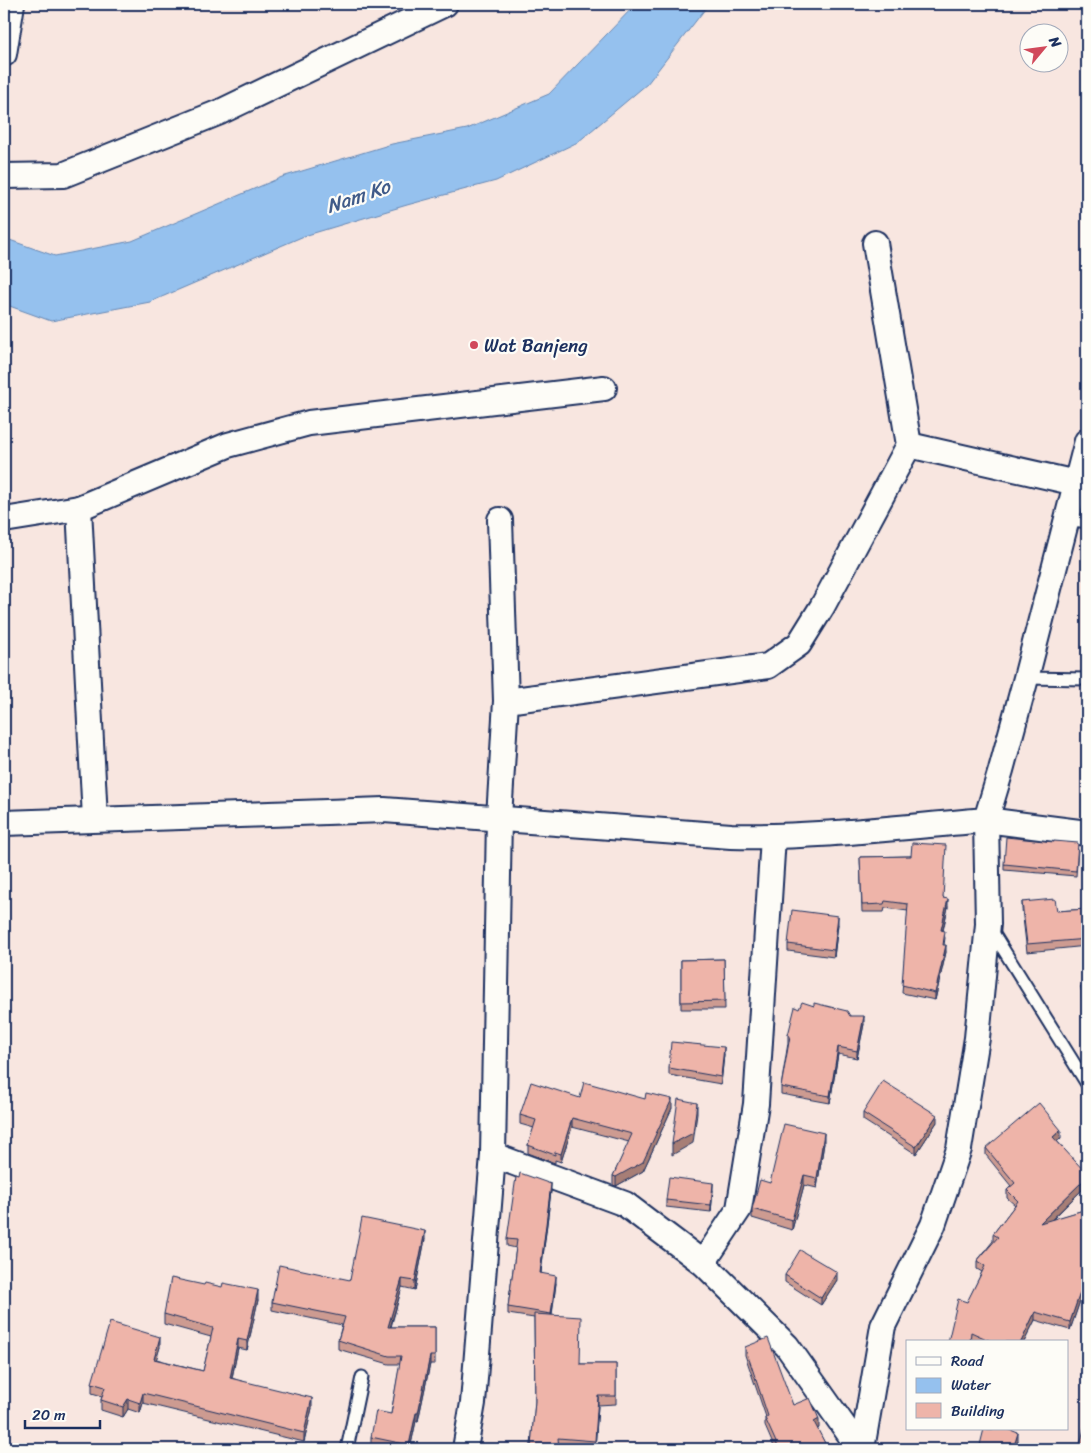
<svg xmlns="http://www.w3.org/2000/svg" width="1091" height="1453" viewBox="0 0 1091 1453" font-family="Sriracha,sans-serif">
<rect width="100%" height="100%" fill="#f8e6e0"/>
<filter id="ink" filterUnits="userSpaceOnUse"><feTurbulence type="fractalNoise" baseFrequency=".02" numOctaves="2"/><feDisplacementMap in="SourceGraphic" scale="10" xChannelSelector="R" yChannelSelector="G"/><feConvolveMatrix kernelMatrix="1 2 1 2 8 2 1 2 1" color-interpolation-filters="sRGB"/></filter>
<g filter="url(#ink)">
<polygon fill="#95c1ee" stroke="#6487b4" points="636,4 709,4 647,84 578,142 496,181 407,205 304,236 150,302 51,321 4,304 4,238 55,256 132,241 282,177 392,144 467,129 549,94"/>
<g fill="none" stroke-linecap="round" stroke-linejoin="round">
<g stroke="#1b2f5e" stroke-width="15">
<g id="service">
<polyline points="1068,519 1087,522"/>
<polyline points="1026,678 1087,679"/>
<polyline points="990,928 1087,1084"/>
<polyline points="347,1449 362,1377"/>
</g>
</g>
<g stroke="#1b2f5e" stroke-width="28">
<g id="minor">
<polyline points="4,54 12,4"/>
<polyline points="4,176 63,175 220,112 445,4"/>
<polyline points="909,445 1076,483"/>
<polyline points="79,508 95,819"/>
<polyline points="4,520 79,508 228,445 309,423 604,388"/>
<polyline points="506,701 768,666 799,644 822,607 909,445 875,243"/>
<path d="M4 823 384 810 731 836C816 838 901 827 986 820L1001 770 1026 678 1087 441"/>
<polyline points="493,1155 625,1204 703,1263 787,1346 860,1449"/>
<polyline points="703,1263 739,1209 756,1104 773,837"/>
<polyline points="465,1449 473,1403 493,1155 499,818 506,701 500,520"/>
<polyline points="862,1449 883,1326 933,1225 959,1149 977,1038 988,924 986,820 1087,833"/>
</g>
</g>
<use href="#service" stroke="#fdfcf7" stroke-width="11"/>
<use href="#minor" stroke="#fdfcf7" stroke-width="24"/>
</g>
<g fill="#cd9b91" stroke="#1b2f5e">
<polygon points="1078,849 1076,876 1004,870 1004,864"/>
<polygon points="911,856 944,898 948,907 943,931 945,938 944,945 946,952 935,1000 902,993 908,911 885,908 884,912 862,912 860,857"/>
<polygon points="1022,902 1057,911 1087,909 1087,946 1027,952 1022,909"/>
<polygon points="838,924 834,957 788,951 788,944"/>
<polygon points="724,959 725,1009 681,1009 681,960"/>
<polygon points="1081,986 1087,986 1087,1038 1086,1039"/>
<polygon points="814,1006 850,1016 864,1024 857,1058 838,1054 830,1103 781,1094 781,1087 788,1043 788,1035 799,1009"/>
<polygon points="724,1054 721,1084 669,1075 669,1068"/>
<polygon points="580,1098 672,1108 643,1171 616,1186 613,1185 613,1176 629,1142 572,1127 561,1162 555,1160 555,1163 528,1153 528,1145 534,1128 520,1124 520,1115"/>
<polygon points="863,1113 937,1122 916,1154 863,1120"/>
<polygon points="1061,1138 1057,1141 1087,1177 1087,1185 1052,1220 1087,1209 1087,1295 1082,1295 1070,1330 1035,1320 1024,1342 976,1342 971,1339 971,1342 948,1342 982,1272 977,1269 977,1261 993,1241 993,1234 1015,1205 1007,1198 1007,1190 1011,1186 986,1155 986,1148"/>
<polygon points="824,1143 817,1188 804,1185 792,1230 752,1218 752,1209 770,1183"/>
<polygon points="713,1190 711,1212 666,1207 666,1200"/>
<polygon points="551,1191 541,1273 556,1283 552,1315 580,1364 616,1364 616,1404 598,1405 595,1449 559,1447 531,1446 535,1402 534,1318 508,1314 508,1307 516,1248 507,1246 507,1239"/>
<polygon points="425,1239 415,1290 402,1287 391,1327 435,1327 435,1364 430,1364 418,1421 416,1421 410,1449 390,1449 371,1445 371,1437 391,1414 400,1364 389,1364 338,1349 338,1340 342,1325 272,1310 272,1302 350,1280"/>
<polygon points="785,1275 837,1280 821,1305 785,1282"/>
<polygon points="258,1300 247,1350 238,1348 232,1378 312,1408 304,1442 143,1403 140,1413 128,1409 123,1417 101,1410 101,1400 102,1396 92,1393 92,1383 160,1347 156,1359 203,1371 211,1337 164,1324 164,1314"/>
<polygon points="745,1347 793,1405 819,1428 817,1429 828,1449 775,1449 765,1426 765,1418 766,1417 745,1355"/>
</g>
<g fill="#a77e76" stroke="#1b2f5e">
<polygon points="948,899 948,907 941,938 941,930"/>
<polygon points="838,916 838,924 834,957 834,950"/>
<polygon points="946,945 946,952 935,1000 935,993"/>
<polygon points="864,1016 864,1024 857,1058 857,1051"/>
<polygon points="724,1047 724,1054 721,1084 721,1077"/>
<polygon points="838,1047 838,1054 830,1103 830,1096"/>
<polygon points="672,1099 672,1108 643,1171 616,1186 616,1177"/>
<polygon points="697,1103 697,1114 693,1143 672,1155 672,1144"/>
<polygon points="937,1115 937,1122 916,1154 916,1147"/>
<polygon points="572,1118 572,1127 561,1162 561,1154"/>
<polygon points="1061,1130 1061,1138 1053,1145 1053,1137"/>
<polygon points="824,1133 824,1143 817,1188 817,1178"/>
<polygon points="804,1175 804,1185 792,1230 792,1220"/>
<polygon points="1087,1177 1087,1185 1040,1231 1040,1223"/>
<polygon points="713,1183 713,1190 711,1212 711,1205"/>
<polygon points="551,1184 551,1191 540,1280 540,1273"/>
<polygon points="425,1231 425,1239 415,1290 415,1281"/>
<polygon points="837,1272 837,1280 821,1305 821,1298"/>
<polygon points="556,1276 556,1283 551,1321 551,1314"/>
<polygon points="402,1279 402,1287 388,1335 388,1327"/>
<polygon points="1082,1287 1082,1295 1070,1330 1070,1322"/>
<polygon points="258,1290 258,1300 247,1350 247,1341"/>
<polygon points="1035,1312 1035,1320 1024,1342 1021,1342"/>
<polygon points="160,1337 160,1347 154,1368 154,1359"/>
<polygon points="238,1339 238,1348 230,1387 230,1378"/>
<polygon points="430,1356 430,1364 418,1421 418,1413"/>
<polygon points="143,1393 143,1403 140,1413 140,1403"/>
<polygon points="598,1396 598,1405 595,1449 595,1441"/>
<polygon points="312,1398 312,1408 304,1442 304,1433"/>
<polygon points="128,1399 128,1409 123,1417 123,1407"/>
<polygon points="416,1413 416,1421 410,1449 409,1449 409,1445"/>
<polygon points="819,1419 819,1428 814,1430 814,1422"/>
<polygon points="1018,1433 1018,1441 1015,1449 1013,1449"/>
</g>
<g fill="#eeb4a9" stroke="#1b2f5e">
<polygon points="1006,837 1054,842 1054,841 1078,843 1076,871 1004,864"/>
<polygon points="912,843 946,845 943,898 948,899 941,930 945,931 943,945 946,945 935,993 902,985 908,904 885,901 884,904 862,905 860,857 911,856"/>
<polygon points="1055,899 1057,911 1087,909 1087,939 1027,944 1022,902"/>
<polygon points="792,910 838,916 834,950 788,944"/>
<polygon points="724,959 725,1001 681,1002 681,960"/>
<polygon points="1081,986 1087,986 1087,1031 1086,1031"/>
<polygon points="802,1002 814,1006 814,1003 847,1011 850,1016 864,1016 857,1051 838,1047 830,1096 781,1087 790,1036 788,1035 795,1007 799,1009"/>
<polygon points="671,1042 724,1047 721,1077 669,1068"/>
<polygon points="883,1081 937,1115 916,1147 863,1113"/>
<polygon points="531,1082 580,1098 584,1082 645,1099 646,1093 672,1099 643,1162 616,1177 613,1176 632,1134 572,1118 561,1154 555,1152 555,1155 528,1145 536,1120 520,1115"/>
<polygon points="678,1099 697,1103 693,1133 672,1144"/>
<polygon points="1039,1103 1061,1130 1053,1137 1087,1174 1087,1177 1040,1223 1087,1209 1087,1287 1082,1287 1070,1322 1035,1312 1021,1342 993,1342 971,1332 970,1342 948,1342 958,1299 967,1302 985,1266 977,1261 998,1237 993,1234 1018,1201 1007,1190 1015,1183 986,1148"/>
<polygon points="784,1124 824,1133 817,1178 804,1175 792,1220 752,1209 760,1180 770,1183"/>
<polygon points="520,1173 551,1184 540,1273 556,1276 551,1314 508,1307 517,1240 507,1239 516,1177 519,1178"/>
<polygon points="669,1177 713,1183 711,1205 666,1200"/>
<polygon points="362,1218 425,1231 415,1281 402,1279 388,1327 435,1327 435,1356 430,1356 418,1413 416,1413 409,1445 371,1437 376,1411 391,1414 401,1356 389,1356 338,1340 345,1317 272,1302 279,1265 350,1280"/>
<polygon points="800,1250 837,1272 821,1298 785,1275"/>
<polygon points="171,1278 204,1285 205,1283 222,1287 223,1283 258,1290 247,1341 238,1339 230,1378 312,1398 304,1433 143,1393 140,1403 128,1399 123,1407 101,1400 105,1387 92,1383 110,1322 160,1337 154,1359 203,1371 213,1328 164,1314"/>
<polygon points="534,1314 581,1317 580,1364 616,1364 616,1396 598,1396 595,1441 558,1438 559,1449 507,1449 531,1446 535,1401"/>
<polygon points="768,1338 793,1405 810,1398 819,1419 814,1422 828,1449 779,1449 765,1418 768,1416 745,1347"/>
<polygon points="1087,1417 1087,1449 1079,1449"/>
<polygon points="984,1429 1008,1429 1018,1433 1013,1449 979,1449"/>
</g>
</g>
<circle fill="#d1495b" stroke="#fdfcf7" stroke-width="2" cx="474" cy="345" r="5"/>
<g text-anchor="middle" stroke-width="4.5" stroke-linejoin="round" paint-order="stroke">
<g font-size="19" fill="#1b2f5e" stroke="#fdfcf7" text-anchor="start">
<text x="484" y="352">Wat Banjeng</text>
</g>
<g font-size="20" font-style="italic" fill="#405b89" stroke="#fdfcf7">
<text transform="translate(358 196) rotate(-19)" y="7">Nam Ko</text>
</g>
</g>
<rect width="1091" height="1453" fill="none" stroke="#fdfcf7" stroke-width="20"/>
<rect x="10" y="10" width="1071" height="1433" fill="none" stroke="#1b2f5e" stroke-width="2" filter="url(#ink)"/>
<rect x="906" y="1340" width="162" height="90" fill="#fdfcf7" stroke="#a3aaba"/>
<rect x="916" y="1357" width="25" height="8" fill="#fdfcf7" stroke="#a3aaba"/>
<text x="951" y="1366" font-size="15" fill="#1b2f5e">Road</text>
<rect x="916" y="1378" width="25" height="15" fill="#95c1ee" stroke="#a3aaba"/>
<text x="951" y="1390" font-size="15" fill="#1b2f5e">Water</text>
<rect x="916" y="1403" width="25" height="15" fill="#eeb4a9" stroke="#a3aaba"/>
<text x="951" y="1416" font-size="15" fill="#1b2f5e">Building</text>
<g transform="translate(1044 48) rotate(61)"><circle r="24" fill="#fdfcf7" stroke="#a3aaba"/>
<path d="M0-4L9 19L0 12L-9 19Z" fill="#d1495b"/>
<text y="-8" font-size="14" font-weight="bold" text-anchor="middle" fill="#1b2f5e">N</text>
</g>
<path d="M25 1420v8h75v-8" fill="none" stroke="#1b2f5e" stroke-width="2.5"/>
<text x="32" y="1420" font-size="15" fill="#1b2f5e" stroke="#fdfcf7" stroke-width="4" paint-order="stroke">20 m</text>
</svg>
